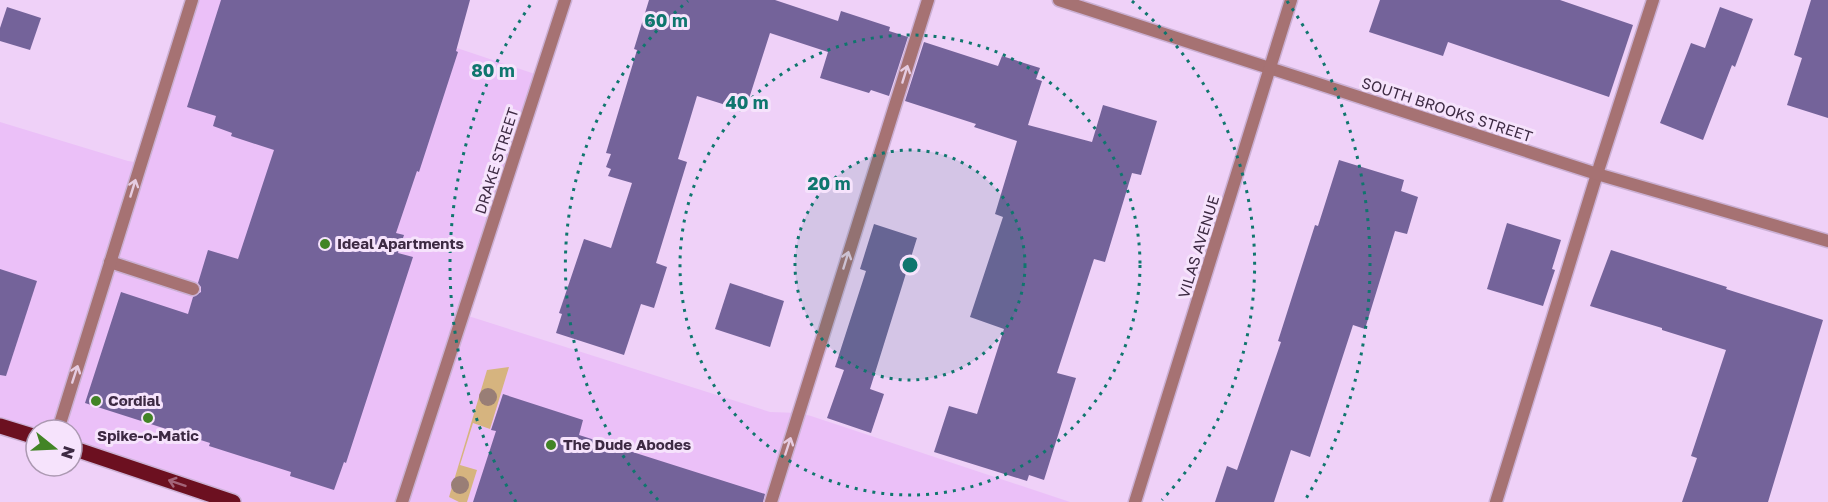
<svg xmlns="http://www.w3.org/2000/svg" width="1828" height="502" viewBox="0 0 1828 502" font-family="'Golos Text',sans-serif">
<rect width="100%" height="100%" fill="#efd1f8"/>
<polygon fill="#ebc0f8" points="192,0 313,0 541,76 462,314 770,412 799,413 811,416 1070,502 233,502 72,448 72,430 36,430 0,426 0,122 128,161 141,163"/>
<polygon fill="#d6b47f" points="509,367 490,429 473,423 460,465 477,470 467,502 459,502 449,497 487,370"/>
<g fill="#74639a">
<polygon points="221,0 470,0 456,51 458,52 419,172 417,171 396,233 404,235 398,253 413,257 346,463 344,462 334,490 290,476 291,472 209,446 210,443 85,403 121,292 188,314 193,297 201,292 201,287 198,283 208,250 238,259 274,150 231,136 232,133 213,126 216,116 187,107"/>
<polygon points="649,0 775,0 838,21 841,11 890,27 889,31 908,37 889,96 871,90 869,93 820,78 828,52 770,33 745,111 697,96 678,159 687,162 656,263 667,267 654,308 641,304 624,355 556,333 562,314 559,313 584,239 611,248 632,183 608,176 611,169 606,167 611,154 606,153 637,50 634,49"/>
<polygon points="1380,0 1560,0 1633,25 1609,97 1448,42 1443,56 1369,32"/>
<polygon points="1811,0 1828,0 1828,118 1787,105 1802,58 1794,55"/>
<polygon points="7,7 41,18 30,50 0,41 0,28"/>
<polygon points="1720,7 1753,19 1735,67 1732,65 1703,140 1660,123 1691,43 1705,48"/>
<polygon points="924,42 998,66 1002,56 1040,68 1036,79 1042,81 1028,125 1092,142 1103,105 1157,121 1141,175 1132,173 1105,262 1094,259 1057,373 1076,378 1044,480 1029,475 1027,481 934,452 949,406 977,414 1004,329 970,317 1003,217 995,214 1017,141 974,127 976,124 905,101"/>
<polygon points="1339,160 1404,180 1401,191 1418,197 1407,234 1395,231 1365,329 1353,325 1310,457 1291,450 1274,502 1215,502 1227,466 1237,470 1281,342 1278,341 1315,225 1318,226"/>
<polygon points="1507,223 1561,240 1552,269 1555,270 1543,306 1487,289"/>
<polygon points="874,224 917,238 870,389 884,394 871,433 827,418 844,370 835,367 866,271 860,269"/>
<polygon points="1611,250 1727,287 1726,289 1823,320 1768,502 1682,502 1697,458 1691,456 1726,350 1662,330 1662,328 1590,306"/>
<polygon points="0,269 37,281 6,376 0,375"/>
<polygon points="730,283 784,301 770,347 715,329"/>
<polygon points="503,394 583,420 579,435 765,494 763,502 473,502 496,431 491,430"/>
</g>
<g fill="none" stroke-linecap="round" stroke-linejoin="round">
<g stroke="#cbb0d4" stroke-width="15">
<g id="service">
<polyline points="110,262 193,289"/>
<polyline points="58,430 192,0"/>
<polyline points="771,502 928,0"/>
<polyline points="1496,502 1597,174 1653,0"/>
</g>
</g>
<g stroke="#cbb0d4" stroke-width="15">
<g id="minor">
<polyline points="1059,0 1597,174 1828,241"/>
<polyline points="402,502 565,0"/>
<polyline points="1135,502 1291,0"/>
</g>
</g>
<g stroke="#cbb0d4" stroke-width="18">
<g id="primary">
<polyline points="0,426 36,437"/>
<polyline points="72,448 233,502"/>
</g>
</g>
<use href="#service" stroke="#a67273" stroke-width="12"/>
<use href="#minor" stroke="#a67273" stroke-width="12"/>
<use href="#primary" stroke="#6c1020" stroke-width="15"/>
</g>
<g fill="#997e76">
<circle cx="488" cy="397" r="9"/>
<circle cx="460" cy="485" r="9"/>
</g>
<defs><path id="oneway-shaft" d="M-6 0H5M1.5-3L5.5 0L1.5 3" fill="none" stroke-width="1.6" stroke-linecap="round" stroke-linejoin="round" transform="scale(1.5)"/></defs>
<g stroke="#e6cce1">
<use href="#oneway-shaft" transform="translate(905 74) rotate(-73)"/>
<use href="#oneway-shaft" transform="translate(133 188) rotate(-73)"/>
<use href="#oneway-shaft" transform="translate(846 260) rotate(-73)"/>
<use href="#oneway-shaft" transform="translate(75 374) rotate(-72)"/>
<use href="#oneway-shaft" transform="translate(788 446) rotate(-72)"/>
</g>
<use stroke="#a36478" href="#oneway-shaft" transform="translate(177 483) rotate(-161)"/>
<circle cx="910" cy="265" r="115" fill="#0f766e" fill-opacity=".12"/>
<g fill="none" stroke="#0f766e" stroke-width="3" stroke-dasharray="3 6">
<circle cx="910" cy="265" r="115"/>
<circle cx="910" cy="265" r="230"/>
<path d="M658 500A345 345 0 0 1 688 1M1132 1A345 345 0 0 1 1162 500"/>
<path d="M516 502A460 460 0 0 1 533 1M1287 1A460 460 0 0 1 1304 502"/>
</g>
<g fill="#428426" stroke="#f6e3fc" stroke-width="2">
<circle cx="325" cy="244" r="6"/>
<circle cx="96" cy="401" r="6"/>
<circle cx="148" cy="418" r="6"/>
<circle cx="551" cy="445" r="6"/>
</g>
<g text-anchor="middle" stroke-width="6" stroke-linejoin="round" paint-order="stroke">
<g font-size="15" fill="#3d2a43" stroke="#f6e3fc">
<text transform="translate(1447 110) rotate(18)" y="5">SOUTH BROOKS STREET</text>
<text transform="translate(497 161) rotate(-72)" y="5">DRAKE STREET</text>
<text transform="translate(1199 247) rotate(-73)" y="5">VILAS AVENUE</text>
</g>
<g font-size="15" font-weight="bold" fill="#3d2a43" stroke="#f6e3fc" text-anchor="start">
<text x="337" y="249">Ideal Apartments</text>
<text x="108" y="406">Cordial</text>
<text x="148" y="441" text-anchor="middle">Spike-o-Matic</text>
<text x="563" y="450">The Dude Abodes</text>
</g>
</g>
<circle cx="910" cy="265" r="9" fill="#0f766e" stroke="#f6e3fc" stroke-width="3"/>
<g font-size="18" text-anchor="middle" font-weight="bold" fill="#0f766e" stroke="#f6e3fc" stroke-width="6" stroke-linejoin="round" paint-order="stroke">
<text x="666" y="27">60 m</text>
<text x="493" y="77">80 m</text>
<text x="747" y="109">40 m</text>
<text x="829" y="190">20 m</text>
</g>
<g transform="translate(54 448) rotate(108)"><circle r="28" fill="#f6e3fc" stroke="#ac99b2" stroke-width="1.5"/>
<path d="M0-4.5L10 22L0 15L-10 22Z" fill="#428426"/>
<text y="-9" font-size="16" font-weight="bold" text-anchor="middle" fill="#3d2a43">N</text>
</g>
</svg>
